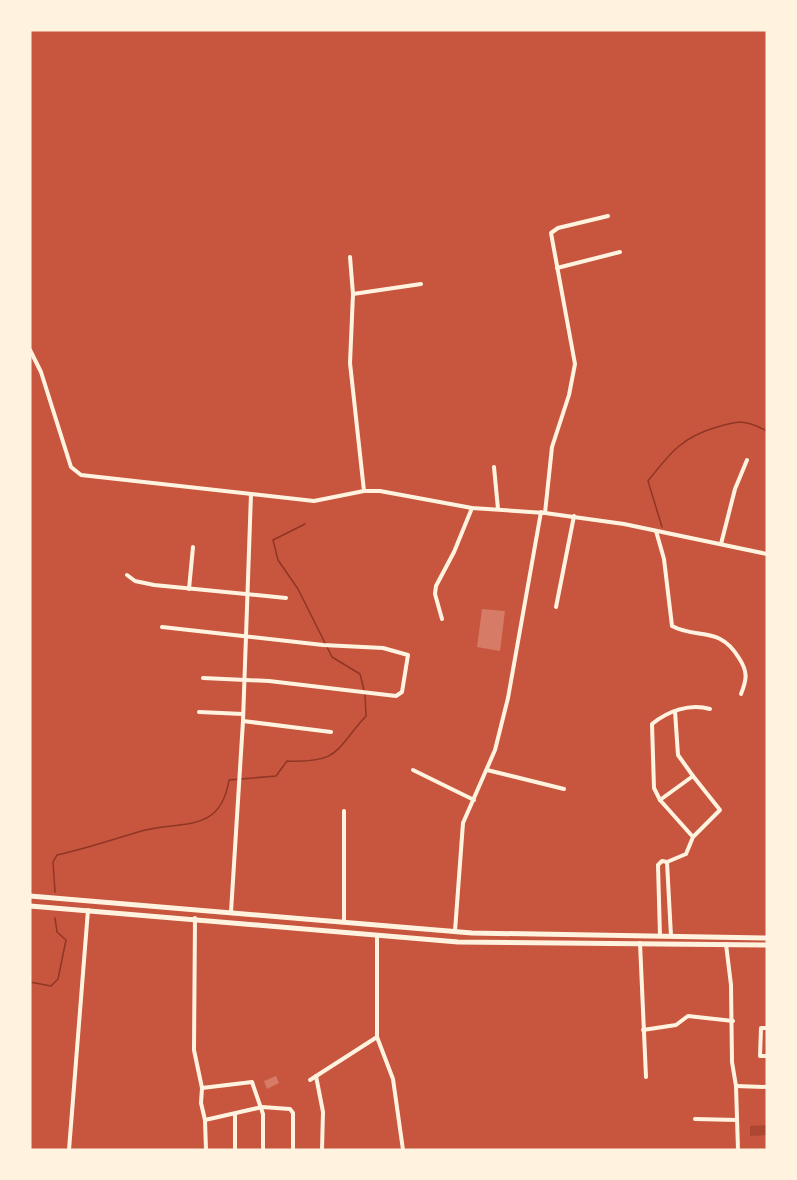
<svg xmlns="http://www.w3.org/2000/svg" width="797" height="1180" viewBox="0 0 797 1180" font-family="'Asap Condensed',sans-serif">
<rect width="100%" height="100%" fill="#c8553d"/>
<polygon fill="#ae4732" points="766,1125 767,1135 750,1136 750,1126"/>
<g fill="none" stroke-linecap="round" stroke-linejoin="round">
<g stroke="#8f3625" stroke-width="1.5">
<polyline points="305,524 273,540 278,560 298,589 332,657 360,674 364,690"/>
<path d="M662 527 648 481C670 453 682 437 717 427 739 420 746 420 767 431"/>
<path d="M55 892 53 862 57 855C85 849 111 840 138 832 177 819 220 837 229 780L276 776 287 761C340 763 334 751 366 716L365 694"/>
<polyline points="30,982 51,986 58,979 66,940 57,932 55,918"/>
</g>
</g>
<g fill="#d67c66">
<polygon points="482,609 505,611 500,651 477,647"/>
<polygon points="276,1076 279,1083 267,1089 264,1081"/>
</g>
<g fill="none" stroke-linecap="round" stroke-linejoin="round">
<g stroke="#fff3e0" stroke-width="4">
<polyline points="350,257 353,294 350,363 364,491"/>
<polyline points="557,268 620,252"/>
<polyline points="353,294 421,284"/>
<polyline points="30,350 41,372 71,467 81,475 314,501 364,491 380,491 472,508 545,513 624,524 767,554"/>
<polyline points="494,467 498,509"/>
<polyline points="545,513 552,447 569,395 575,364 551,233 558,228 608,216"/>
<path d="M656 531 664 559 672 626C698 640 719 625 739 658 748 672 747 679 741 694"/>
<polyline points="721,544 735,489 747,460"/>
<polyline points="127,575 135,581 154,585 286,598"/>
<polyline points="189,589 193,547"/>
<polyline points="556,607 574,516"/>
<polyline points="442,619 435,594 436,586 454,552 472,508"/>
<polyline points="162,627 323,645 383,648 408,655 402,692 396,696 269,681 203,678"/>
<polyline points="675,711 678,755 693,776"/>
<polyline points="199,712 243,714"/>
<polyline points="243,721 331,732"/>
<polyline points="413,770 474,800"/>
<polyline points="487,770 564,789"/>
<path d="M660 800 654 788 652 724C668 711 690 703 710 709"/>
<polyline points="231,912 243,721 251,494"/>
<polyline points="195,918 194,1050 202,1088 201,1103 205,1120 206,1150"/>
<polyline points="344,922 344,811"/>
<polyline points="455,931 463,823 495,750 508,698 541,512"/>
<polyline points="377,935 377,1037 393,1079 403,1150"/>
<polyline points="660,936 658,865 662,861 667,862"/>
<polyline points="671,936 667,862 686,854 693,837 720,810 693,776 660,800 693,837"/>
<polyline points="640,943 646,1077"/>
<polyline points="726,944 731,985 732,1062 736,1086 738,1150"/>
<polyline points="767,1028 761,1028 760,1056 767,1056"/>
<polyline points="643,1030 676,1025 688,1016 733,1021"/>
<polyline points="316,1076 323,1112 322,1150"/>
<polyline points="310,1080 377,1037"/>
<polyline points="736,1086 767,1087"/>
<polyline points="202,1088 252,1082 263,1114 263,1150"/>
<polyline points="235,1114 235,1150"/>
<polyline points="695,1119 737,1120"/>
<polyline points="205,1120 262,1107 290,1109 293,1113 293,1150"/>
<polyline points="69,1150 88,910"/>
</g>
<g stroke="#fff3e0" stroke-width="5">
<polyline points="30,896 472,933 767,938"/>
<polyline points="30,906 458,942 767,945"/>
</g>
</g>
<rect width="797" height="1180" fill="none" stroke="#fff3e0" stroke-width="63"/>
</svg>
